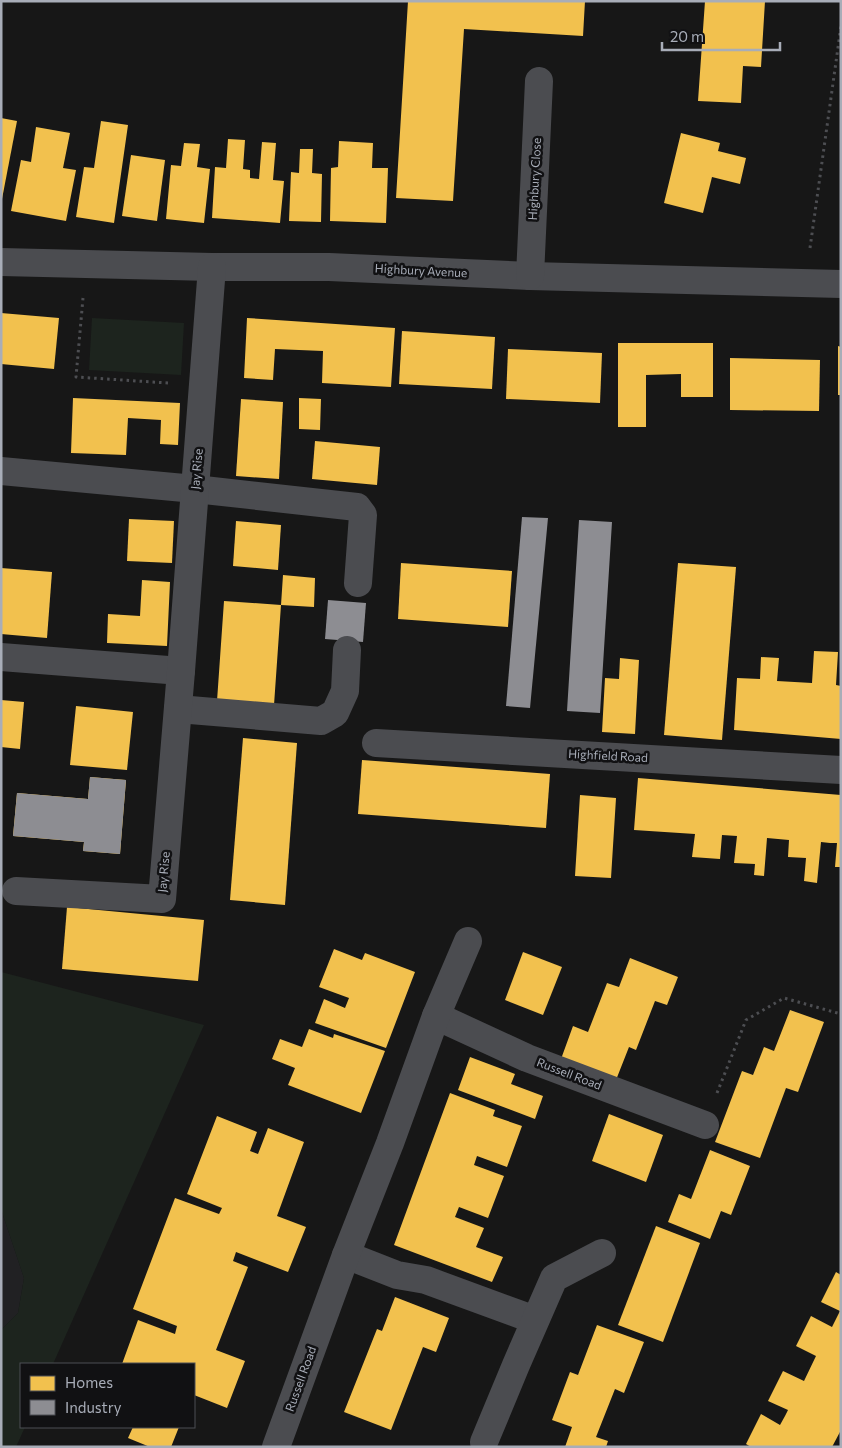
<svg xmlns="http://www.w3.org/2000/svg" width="842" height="1448" viewBox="0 0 842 1448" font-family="Commissioner,sans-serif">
<rect width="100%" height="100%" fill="#171717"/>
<polygon fill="#212123" points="1,1209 24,1278 18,1313 1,1330"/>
<g fill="#1d241e">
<polygon points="92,318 184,323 181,375 89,370"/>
<polygon points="1,972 204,1025 53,1364 21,1364 21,1427 25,1427 16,1447 1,1447 1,1330 18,1313 24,1278 1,1209"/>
</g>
<g fill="#f2c14e">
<polygon points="408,1 585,1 583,36 464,29 453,201 396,198"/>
<polygon points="705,1 765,1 761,67 743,66 741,103 698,101"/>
<polygon points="1,118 17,121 2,199 1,199"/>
<polygon points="101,121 128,125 114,223 76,217 84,167 94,168"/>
<polygon points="36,127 70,133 63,168 76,170 66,221 11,211 21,160 31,162"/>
<polygon points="681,133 720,143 718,151 746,158 740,184 712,177 703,213 664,203"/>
<polygon points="228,139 245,140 243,169 250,170 250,178 259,179 262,142 276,143 273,180 284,181 280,223 212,218 215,167 226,168"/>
<polygon points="339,141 373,143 372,168 388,168 386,223 330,221 331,168 338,167"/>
<polygon points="184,143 200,144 197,167 210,169 204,223 166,219 171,165 181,166"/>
<polygon points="300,149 313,149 312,173 322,174 321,222 289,221 291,172 299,173"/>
<polygon points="131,155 165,160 157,221 122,216"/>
<polygon points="1,313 59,318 54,369 1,364"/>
<polygon points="247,318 395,328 391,387 322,383 323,351 275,349 273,380 244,378"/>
<polygon points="402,331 495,337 492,389 399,384"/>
<polygon points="618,343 713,343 713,397 681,397 681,374 646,375 646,427 618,427"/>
<polygon points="838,346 841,347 841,395 838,395"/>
<polygon points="508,349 602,353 600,403 506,399"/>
<polygon points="730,358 820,360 819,411 730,410"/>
<polygon points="73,398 180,403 178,445 160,444 161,420 128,418 126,455 71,453"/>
<polygon points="299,398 321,399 320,430 299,429"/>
<polygon points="241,399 283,402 279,479 236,476"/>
<polygon points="315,441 380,447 377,485 312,479"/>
<polygon points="129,519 174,521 172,563 127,561"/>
<polygon points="236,521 281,525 278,570 233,566"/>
<polygon points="401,563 512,571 508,627 398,619"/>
<polygon points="678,563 736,567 722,740 664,735"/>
<polygon points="1,568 52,572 47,638 1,634"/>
<polygon points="283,575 315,578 314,607 281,605 274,705 217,701 224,601 281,605"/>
<polygon points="142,580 170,582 167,646 107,643 108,614 140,616"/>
<polygon points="814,651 838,652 836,685 841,686 841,739 734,730 737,678 760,679 761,657 779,658 777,681 812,683"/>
<polygon points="620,658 639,660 635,734 602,732 605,678 619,679"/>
<polygon points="1,700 24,702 20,749 1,747"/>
<polygon points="76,706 133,712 127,770 70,765"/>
<polygon points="243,738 297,743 285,905 230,900"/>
<polygon points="362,760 550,774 546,828 358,814"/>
<polygon points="90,777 126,780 120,854 83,851 84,842 13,836 17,793 88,799"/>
<polygon points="638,778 841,795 841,867 835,867 837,843 830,843 821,842 817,883 804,881 806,858 788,857 789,840 767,838 764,876 754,875 755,864 734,863 737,836 722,835 720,859 692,857 695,834 634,830"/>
<polygon points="580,795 616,798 611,878 575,876"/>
<polygon points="67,907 204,920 198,981 62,969"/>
<polygon points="334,949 362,960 365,953 415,972 386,1048 315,1023 324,999 345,1008 349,998 319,987"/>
<polygon points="523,952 562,967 543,1015 505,1000"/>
<polygon points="630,958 678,977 667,1005 655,1001 636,1050 629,1047 616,1080 561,1059 573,1026 588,1032 607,983 619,987"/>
<polygon points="790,1010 824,1022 798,1092 786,1088 760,1158 715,1142 742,1071 753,1075 764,1047 774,1051"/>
<polygon points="309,1029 333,1038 334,1034 385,1051 361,1113 288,1085 295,1068 272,1059 280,1039 302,1047"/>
<polygon points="470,1057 515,1074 511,1084 543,1096 535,1119 458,1090"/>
<polygon points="450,1093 495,1110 493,1116 522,1126 507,1167 477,1156 474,1165 504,1176 488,1218 459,1207 455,1217 484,1228 476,1247 503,1257 492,1282 394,1245"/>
<polygon points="609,1114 663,1135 646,1182 592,1161"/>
<polygon points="217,1116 257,1132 250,1151 258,1154 268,1128 304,1142 277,1216 306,1227 288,1272 236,1252 233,1261 248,1267 216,1350 245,1361 227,1408 194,1395 194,1364 122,1364 138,1320 175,1334 177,1326 133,1309 175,1198 219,1214 222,1208 187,1194"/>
<polygon points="710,1150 750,1166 731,1215 721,1211 710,1239 668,1222 679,1194 691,1199"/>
<polygon points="656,1226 700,1243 663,1342 618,1325"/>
<polygon points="836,1272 841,1275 841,1430 832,1447 751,1447 746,1444 761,1414 780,1425 785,1416 788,1410 768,1401 783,1371 804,1381 816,1356 796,1346 811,1316 832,1327 840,1311 821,1302"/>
<polygon points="395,1297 449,1318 436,1352 423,1347 391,1430 344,1412 377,1329 382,1331"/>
<polygon points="597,1325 644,1342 624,1393 615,1389 596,1437 608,1441 606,1447 565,1447 572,1427 552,1420 570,1372 578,1375"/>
<polygon points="133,1427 179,1427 171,1447 150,1447 128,1438"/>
</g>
<g fill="#8d8d92">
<polygon points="522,517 548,518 530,708 506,706"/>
<polygon points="579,520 612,522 600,713 567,711"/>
<polygon points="328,600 366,603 363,642 325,639"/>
<polygon points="90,777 126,780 120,854 83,851 84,842 13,836 17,793 88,799"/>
</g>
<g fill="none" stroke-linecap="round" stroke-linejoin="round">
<g stroke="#4d4e52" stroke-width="3" stroke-dasharray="2.5 4" stroke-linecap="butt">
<polyline points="810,248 841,26"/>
<polyline points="83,298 76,377 168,383"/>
<polyline points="717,1093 746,1020 784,998 841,1014"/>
</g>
<g stroke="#4b4c50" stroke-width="28">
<polyline points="1,262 212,267 329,267 530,276 841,284"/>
<polyline points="530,276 539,81"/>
<polyline points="1,471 195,489 357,507 363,515 358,583"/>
<polyline points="1,657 181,671"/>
<polyline points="178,709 321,721 335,713 345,691 347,650"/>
<polyline points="376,743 841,770"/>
<polyline points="16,891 162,899 181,671 212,267"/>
<polyline points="436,1016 527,1058 705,1125"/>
<polyline points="346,1255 397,1275 426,1280 535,1320"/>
<polyline points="484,1442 516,1365 554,1278 602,1253"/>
<polyline points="276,1447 346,1255 390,1143 436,1016 468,941"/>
</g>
</g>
<g text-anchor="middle" stroke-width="5" stroke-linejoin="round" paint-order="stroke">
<g font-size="12" fill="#a8adb8" stroke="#111113">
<text transform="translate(535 179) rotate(-87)" y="4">Highbury Close</text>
<text transform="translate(421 271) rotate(3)" y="4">Highbury Avenue</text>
<text transform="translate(197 469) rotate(-85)" y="4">Jay Rise</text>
<text transform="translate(608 756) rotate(3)" y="4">Highfield Road</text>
<text transform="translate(164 872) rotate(-85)" y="4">Jay Rise</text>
<text transform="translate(569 1074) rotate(21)" y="4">Russell Road</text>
<text transform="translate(301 1379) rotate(-70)" y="4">Russell Road</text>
</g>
</g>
<rect width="842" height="1448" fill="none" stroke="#a8adb8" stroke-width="5"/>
<rect x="20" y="1363" width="175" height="65" fill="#111113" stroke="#4d4f55"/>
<rect x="30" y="1376" width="25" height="15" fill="#f2c14e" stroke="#4d4f55"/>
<text x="65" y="1388" font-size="15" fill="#a8adb8">Homes</text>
<rect x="30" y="1400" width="25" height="15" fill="#8d8d92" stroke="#4d4f55"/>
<text x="65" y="1413" font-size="15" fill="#a8adb8">Industry</text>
<path d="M662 42v8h118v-8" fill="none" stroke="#a8adb8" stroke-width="2.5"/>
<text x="670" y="42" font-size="15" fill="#a8adb8" stroke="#111113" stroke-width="4" paint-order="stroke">20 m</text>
</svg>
